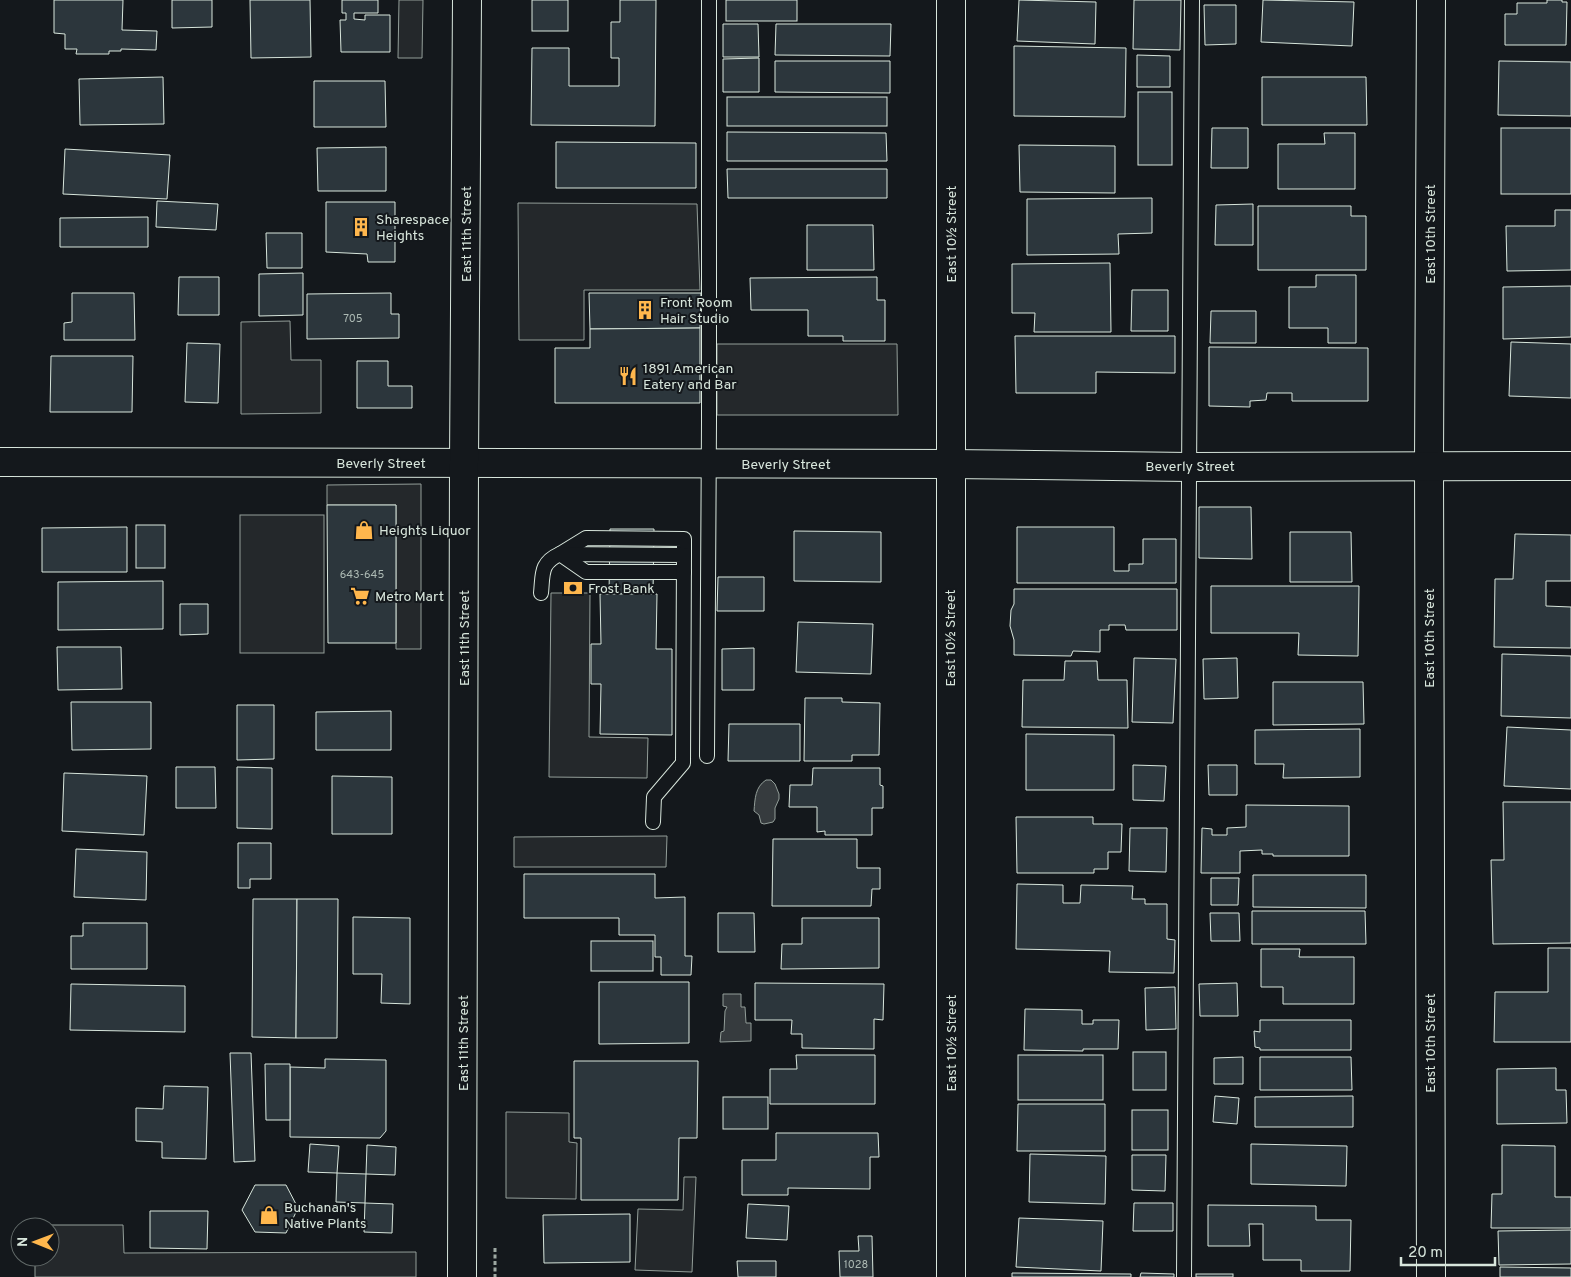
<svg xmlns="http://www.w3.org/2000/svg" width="1571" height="1277" viewBox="0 0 1571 1277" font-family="Overpass,sans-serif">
<rect width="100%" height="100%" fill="#14181c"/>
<g fill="#24282b" stroke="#939e99">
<polygon points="399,0 423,0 422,58 398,58"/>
<polygon points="518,203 697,204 700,290 584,290 584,340 519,340"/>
<polygon points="290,321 291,360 321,360 321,413 241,414 241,322"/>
<polygon points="717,344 897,344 898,415 717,415"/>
<polygon points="421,484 421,649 396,649 396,505 327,505 327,485"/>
<rect x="240" y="515" width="84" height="138"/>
<polygon points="551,593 590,593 589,737 648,738 647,778 549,777"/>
<polygon points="667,836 666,867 514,867 514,837"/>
<polygon points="506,1112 569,1113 569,1142 577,1143 576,1199 506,1198"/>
<polygon points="684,1177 696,1177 692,1272 635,1270 638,1209 683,1210"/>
<polygon points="35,1225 123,1225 124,1253 416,1252 416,1277 35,1277 35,1257 50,1257 50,1227 35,1227"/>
</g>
<g fill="#363b3e" stroke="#939e99">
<path d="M766 780H771L775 784 779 794V799L775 808V819L773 822 764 824 761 823 759 815 754 811C755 799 755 787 766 780Z"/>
<polygon points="723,994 741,994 741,1007 745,1007 746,1023 751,1023 751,1041 720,1042 721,1032 724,1031 725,1011 727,1007 723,1006"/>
</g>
<g fill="#2c363c" stroke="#d8e6dc">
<polygon points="54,0 123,0 122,30 157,31 156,50 121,49 121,51 109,51 109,54 76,54 77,49 65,49 65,34 54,33"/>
<polygon points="172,0 212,0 212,27 172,28"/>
<polygon points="250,0 310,0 311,57 251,58"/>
<polygon points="342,0 378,0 378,13 354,13 354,19 365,20 365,15 390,15 390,52 341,52 340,20 346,20 346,13 342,13"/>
<rect x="532" y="0" width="36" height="31"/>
<polygon points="620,0 656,0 655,126 531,125 532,48 569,48 569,86 619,86 619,58 611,58 611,22 620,22"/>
<rect x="726" y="0" width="71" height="21"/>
<polygon points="1019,0 1096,2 1095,44 1017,41"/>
<polygon points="1134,0 1181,0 1180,50 1133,49"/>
<polygon points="1263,0 1354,2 1352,46 1261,42"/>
<polygon points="1547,0 1562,0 1562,2 1567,2 1566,45 1505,45 1505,14 1517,14 1517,3 1547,3"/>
<polygon points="1204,5 1236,5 1236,44 1205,45"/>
<polygon points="723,24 758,24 759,57 723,57"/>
<polygon points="776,24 891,24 890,56 775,55"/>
<polygon points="1014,46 1126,48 1125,117 1014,116"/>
<polygon points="1137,55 1170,56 1170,87 1137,87"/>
<polygon points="759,58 759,92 723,92 723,59"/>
<polygon points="775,61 890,61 890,93 775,92"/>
<polygon points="1499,61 1571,62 1571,116 1498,115"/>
<polygon points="163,77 164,124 80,125 79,79"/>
<polygon points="1262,77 1366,77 1367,125 1262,125"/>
<polygon points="314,81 385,81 386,127 314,127"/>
<rect x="1138" y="92" width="34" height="73"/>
<rect x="727" y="97" width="160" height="29"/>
<polygon points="1212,128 1248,128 1248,168 1211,168"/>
<rect x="1501" y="128" width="70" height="66"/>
<polygon points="727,132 886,133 887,161 727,161"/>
<polygon points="1324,133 1355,133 1355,189 1278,189 1278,144 1325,144"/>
<polygon points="556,142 696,143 696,188 556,188"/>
<polygon points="1019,145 1115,146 1115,193 1020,192"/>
<polygon points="386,147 386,191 318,191 317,148"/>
<polygon points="65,149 170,155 167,199 63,194"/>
<polygon points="727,169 887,169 887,198 728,198"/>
<polygon points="1152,198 1152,233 1118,234 1119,254 1027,255 1027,199"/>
<polygon points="157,201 218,204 216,230 156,227"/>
<polygon points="326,202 395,202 395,262 368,262 367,254 326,252"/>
<polygon points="1253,204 1253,245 1215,245 1216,205"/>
<polygon points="1258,206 1351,206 1351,216 1366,216 1366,270 1258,270"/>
<polygon points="1555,210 1571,210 1571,270 1507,271 1506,226 1555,226"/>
<polygon points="148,217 148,247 60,247 60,218"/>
<polygon points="807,225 873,225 874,270 807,270"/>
<polygon points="266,233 302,233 302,268 267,268"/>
<polygon points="1110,263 1111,332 1034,332 1035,313 1012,313 1012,264"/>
<polygon points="303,273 303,315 259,316 259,274"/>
<polygon points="1316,275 1356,275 1356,343 1328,343 1328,328 1289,328 1289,287 1316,287"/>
<polygon points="179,277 219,277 219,315 178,315"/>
<polygon points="877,277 877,300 885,300 885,341 843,341 843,336 808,336 808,310 751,310 750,278"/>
<polygon points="1571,286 1571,337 1503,339 1503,287"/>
<polygon points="1132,290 1168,290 1168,331 1131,331"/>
<polygon points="72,293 134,293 135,340 64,340 64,323 72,322"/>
<polygon points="391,293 391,314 399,314 399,338 307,339 307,294"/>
<polygon points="589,293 701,293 700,328 590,329"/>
<polygon points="1211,311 1256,311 1256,343 1210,343"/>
<polygon points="700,328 700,403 555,403 555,348 590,348 590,329"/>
<polygon points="1015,336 1175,336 1175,373 1096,372 1096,393 1016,393"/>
<polygon points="1511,342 1571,344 1571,398 1509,396"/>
<polygon points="187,343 220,344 218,403 185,402"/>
<polygon points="1209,347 1368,348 1368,401 1292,401 1292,393 1267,393 1266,400 1250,401 1250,407 1209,406"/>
<polygon points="51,356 133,356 132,412 50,412"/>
<polygon points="357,361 388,361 388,386 412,386 412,408 357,408"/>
<polygon points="327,505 396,505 396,643 328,643"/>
<polygon points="1199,507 1251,507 1252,559 1199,558"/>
<rect x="136" y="525" width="29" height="43"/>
<polygon points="127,527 127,572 42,572 42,528"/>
<polygon points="1017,527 1114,527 1114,571 1129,571 1129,564 1143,564 1143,539 1176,539 1176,583 1017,583"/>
<polygon points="610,529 654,529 653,594 609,594"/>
<polygon points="794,531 881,532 881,582 794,581"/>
<polygon points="1290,532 1351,532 1352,582 1290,582"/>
<polygon points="1515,534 1571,535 1571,581 1546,581 1546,606 1571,607 1571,648 1494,647 1495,579 1513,579"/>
<polygon points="718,577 764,577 764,611 717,611"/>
<polygon points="163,581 163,629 58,630 58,582"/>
<polygon points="1211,586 1359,586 1358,656 1298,655 1299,633 1211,633"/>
<polygon points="1014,589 1177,589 1177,630 1126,630 1125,625 1109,625 1109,630 1100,630 1100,652 1073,651 1071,656 1014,655 1014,640 1010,626 1011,610 1014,604"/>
<polygon points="600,594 657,594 656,649 672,649 672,735 600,734 601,684 591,684 591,644 601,644"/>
<polygon points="180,604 208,604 208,634 180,635"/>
<polygon points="798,622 873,624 871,674 796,672"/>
<polygon points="57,647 121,647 122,689 58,690"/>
<polygon points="754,648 754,690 722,690 722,649"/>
<polygon points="1502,654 1571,656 1571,718 1501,716"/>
<polygon points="1134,658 1176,659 1173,723 1132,722"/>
<polygon points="1237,658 1238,698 1204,699 1203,659"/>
<polygon points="1065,661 1097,661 1098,680 1127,680 1128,728 1022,727 1023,680 1064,680"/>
<polygon points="1273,682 1363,682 1364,724 1273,725"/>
<polygon points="805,698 842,698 842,702 880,703 879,755 852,755 852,761 804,761"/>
<polygon points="71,702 151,702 151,749 72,750"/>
<polygon points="237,705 274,705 274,759 237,760"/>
<polygon points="391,711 391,750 316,750 316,712"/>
<polygon points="729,724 800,724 800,761 728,761"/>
<polygon points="1507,727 1571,730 1571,789 1504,786"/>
<polygon points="1360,729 1360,777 1283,778 1284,764 1255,764 1255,730"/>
<polygon points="1026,734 1114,735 1114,790 1026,790"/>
<polygon points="1133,765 1166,766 1164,801 1133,800"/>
<polygon points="1208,765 1237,765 1237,795 1209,795"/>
<polygon points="176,767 215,767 216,808 176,808"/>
<polygon points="237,767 272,768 272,829 237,828"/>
<polygon points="813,768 880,768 880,785 883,786 883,808 872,808 872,835 825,835 825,831 817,832 817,807 789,807 790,785 812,785"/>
<polygon points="64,773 147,776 144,835 62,831"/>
<polygon points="332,776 392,777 392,834 332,834"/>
<polygon points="1503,802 1571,802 1571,943 1493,944 1491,860 1504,860"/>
<polygon points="1246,805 1349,806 1349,856 1273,856 1273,854 1262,854 1262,850 1240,851 1240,873 1201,873 1202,828 1212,829 1212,835 1227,835 1227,828 1246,827"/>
<polygon points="1016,817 1093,817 1093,824 1122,824 1121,852 1108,852 1108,869 1094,869 1094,873 1017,873"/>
<polygon points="1130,828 1167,828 1166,872 1129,871"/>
<polygon points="773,839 857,839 857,868 880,868 880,889 872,889 871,906 772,906"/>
<polygon points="238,843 271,843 271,879 250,879 250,888 238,888"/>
<polygon points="76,849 147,852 146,900 74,897"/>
<polygon points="524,874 655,874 655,898 685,897 685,956 692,956 691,975 661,975 661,957 655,957 655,935 619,935 619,918 524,918"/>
<polygon points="1253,875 1366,875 1366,908 1253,907"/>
<polygon points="1211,878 1239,878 1238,905 1211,905"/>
<polygon points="1017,884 1063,885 1063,903 1080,903 1081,885 1133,886 1132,899 1145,899 1145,904 1167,904 1167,939 1175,940 1174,973 1109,972 1110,951 1016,949"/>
<polygon points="253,899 297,899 296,1038 252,1037"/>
<polygon points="297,899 338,899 337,1038 296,1038"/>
<polygon points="1252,911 1365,911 1366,944 1252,944"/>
<polygon points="718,913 754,913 755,952 718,952"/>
<polygon points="1210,913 1239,913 1240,941 1211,941"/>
<polygon points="353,917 410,918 410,1004 381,1003 382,974 353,974"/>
<polygon points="802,918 879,918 879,968 781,969 782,944 802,944"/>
<polygon points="83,923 147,923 147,969 71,969 71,936 83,936"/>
<rect x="591" y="941" width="62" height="30"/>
<polygon points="1548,948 1571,948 1571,1042 1494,1042 1495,992 1548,992"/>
<polygon points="1261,949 1300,949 1299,957 1354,957 1354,1004 1283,1004 1283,987 1261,987"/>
<polygon points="599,982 689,982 689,1043 599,1044"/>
<polygon points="755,983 884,984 883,1020 874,1019 874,1049 802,1048 802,1034 791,1034 792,1020 755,1020"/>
<polygon points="1237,983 1238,1016 1200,1016 1199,984"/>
<polygon points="71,984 185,986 185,1032 70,1030"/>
<polygon points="1175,987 1176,1029 1146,1030 1145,988"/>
<polygon points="1025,1009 1082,1010 1082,1024 1093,1024 1093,1020 1119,1020 1118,1049 1083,1049 1083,1051 1024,1050"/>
<polygon points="1260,1020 1351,1020 1351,1050 1260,1050 1260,1048 1255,1047 1254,1031 1260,1032"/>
<rect x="1133" y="1052" width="33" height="38"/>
<polygon points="230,1053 251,1053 255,1161 234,1162"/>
<polygon points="796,1055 875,1055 875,1104 770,1104 770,1069 797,1069"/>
<rect x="1018" y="1055" width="85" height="45"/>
<polygon points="1243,1057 1243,1084 1214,1084 1214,1058"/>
<polygon points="1260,1057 1351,1057 1352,1090 1260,1090"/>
<polygon points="325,1059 386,1060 386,1131 380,1138 290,1137 290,1067 325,1068"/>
<polygon points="574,1061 698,1061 697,1138 679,1138 678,1200 581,1200 581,1138 574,1138"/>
<polygon points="265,1064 290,1064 290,1120 266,1120"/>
<polygon points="1556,1068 1556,1090 1566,1090 1567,1123 1497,1124 1497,1069"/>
<polygon points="164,1086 208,1087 206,1159 162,1158 162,1142 136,1141 136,1108 163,1109"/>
<polygon points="1215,1096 1239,1098 1237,1124 1213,1122"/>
<polygon points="1353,1096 1353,1127 1255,1127 1255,1097"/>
<rect x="723" y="1097" width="45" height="32"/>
<polygon points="1018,1104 1105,1104 1105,1151 1017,1151"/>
<rect x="1132" y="1110" width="36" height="40"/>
<polygon points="776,1133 878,1133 879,1157 870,1157 870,1189 788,1188 788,1195 742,1195 742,1160 776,1160"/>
<polygon points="310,1144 339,1146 337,1173 308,1172"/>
<polygon points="1251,1144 1347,1146 1346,1186 1251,1184"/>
<polygon points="367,1145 396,1147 395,1175 366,1174"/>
<polygon points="1502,1145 1555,1146 1555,1197 1571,1197 1571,1228 1491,1228 1492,1194 1502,1194"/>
<polygon points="1030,1154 1106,1156 1105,1204 1029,1202"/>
<polygon points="1132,1155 1166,1155 1165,1191 1132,1190"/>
<polygon points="337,1173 366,1174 365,1203 336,1202"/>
<polygon points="255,1185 286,1185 298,1208 286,1233 255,1232 242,1210"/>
<polygon points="365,1203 393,1204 392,1233 364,1232"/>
<polygon points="1134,1203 1173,1203 1173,1231 1133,1231"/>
<polygon points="748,1204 789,1206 787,1240 746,1238"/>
<polygon points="1208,1205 1316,1206 1316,1220 1351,1220 1350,1271 1301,1271 1301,1260 1263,1260 1263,1224 1249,1224 1250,1246 1208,1246"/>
<polygon points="150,1211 208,1211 207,1249 150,1248"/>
<polygon points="630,1214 630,1262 544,1263 543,1215"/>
<polygon points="1019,1218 1103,1221 1101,1271 1016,1267"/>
<polygon points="1571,1230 1571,1264 1499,1265 1498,1231"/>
<polygon points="858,1236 872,1236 873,1277 840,1277 839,1251 859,1251"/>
<polygon points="737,1261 776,1261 776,1277 738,1277"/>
<polygon points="1500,1267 1571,1268 1571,1277 1500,1277"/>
<polygon points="1012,1273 1131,1274 1131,1277 1012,1277"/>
<polygon points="1141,1273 1174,1274 1174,1277 1140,1277"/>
<rect x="1196" y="1274" width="37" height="3"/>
</g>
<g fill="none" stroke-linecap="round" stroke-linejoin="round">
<g stroke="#d8e6dc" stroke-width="16">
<g id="lane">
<polyline points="684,555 684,539 586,538 560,554 586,572 684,572"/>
<path d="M541 593C543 574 540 563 560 554L684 555 683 763 654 797 653 822"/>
<polyline points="707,756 709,422 709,0"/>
<polyline points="1184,1277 1192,0"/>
</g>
</g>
<g stroke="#d8e6dc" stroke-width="30">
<g id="street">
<polyline points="1431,0 1429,465 1431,1277"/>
<polyline points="0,462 950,464 1189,467 1571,466"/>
<polyline points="951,1277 951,0"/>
</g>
</g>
<g stroke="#d8e6dc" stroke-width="30">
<polyline id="secondary" points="462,1277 464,463 467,0"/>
</g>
<polyline stroke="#9da8a2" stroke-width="3" stroke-dasharray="4 2.5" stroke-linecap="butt" points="495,1248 495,1277"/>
<use href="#lane" stroke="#14181c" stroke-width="14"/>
<use href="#street" stroke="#14181c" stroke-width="28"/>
<use href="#secondary" stroke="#14181c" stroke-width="28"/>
</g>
<defs>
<g id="building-bare" transform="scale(1.5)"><path d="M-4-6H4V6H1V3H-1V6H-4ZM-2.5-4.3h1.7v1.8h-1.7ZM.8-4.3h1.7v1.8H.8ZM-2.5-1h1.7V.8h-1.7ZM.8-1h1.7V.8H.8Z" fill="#ffb74d" stroke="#14181c" stroke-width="2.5" paint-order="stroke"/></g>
<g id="restaurant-bare" transform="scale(1.5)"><path d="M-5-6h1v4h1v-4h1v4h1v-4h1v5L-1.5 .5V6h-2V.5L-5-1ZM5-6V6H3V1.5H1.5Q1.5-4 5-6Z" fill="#ffb74d" stroke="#14181c" stroke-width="2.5" paint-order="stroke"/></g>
<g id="shop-bare" transform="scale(1.5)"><path d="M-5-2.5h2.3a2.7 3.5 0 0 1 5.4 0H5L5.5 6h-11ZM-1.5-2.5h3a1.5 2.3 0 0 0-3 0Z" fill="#ffb74d" stroke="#14181c" stroke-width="2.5" paint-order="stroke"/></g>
<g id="bank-bare" transform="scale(1.5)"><path d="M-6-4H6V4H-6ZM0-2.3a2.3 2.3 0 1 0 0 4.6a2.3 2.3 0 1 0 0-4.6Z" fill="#ffb74d" stroke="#14181c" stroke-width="2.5" paint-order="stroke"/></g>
<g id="supermarket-bare" transform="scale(1.5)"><path d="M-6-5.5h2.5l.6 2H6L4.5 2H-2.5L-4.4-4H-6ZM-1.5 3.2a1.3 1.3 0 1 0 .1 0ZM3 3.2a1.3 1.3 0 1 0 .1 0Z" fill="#ffb74d" stroke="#14181c" stroke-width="2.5" paint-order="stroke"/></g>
</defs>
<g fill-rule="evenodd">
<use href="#building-bare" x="361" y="227"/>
<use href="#building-bare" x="645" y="310"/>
<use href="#restaurant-bare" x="628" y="376"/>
<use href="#shop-bare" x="364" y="530"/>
<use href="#bank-bare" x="573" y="588"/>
<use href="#supermarket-bare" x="360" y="596"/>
<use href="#shop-bare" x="269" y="1215"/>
</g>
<g text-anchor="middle" stroke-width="4" stroke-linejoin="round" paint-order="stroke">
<g font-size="11" fill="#adbab4">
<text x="353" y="322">705</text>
<text x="362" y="578">643-645</text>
<text x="856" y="1268">1028</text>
</g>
<g font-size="14" fill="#d8e6dc" stroke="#14181c" text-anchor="start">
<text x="376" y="224">Sharespace<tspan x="376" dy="16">Heights</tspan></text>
<text x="660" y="307">Front Room<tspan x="660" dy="16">Hair Studio</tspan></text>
<text x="643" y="373">1891 American<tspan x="643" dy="16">Eatery and Bar</tspan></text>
<text x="379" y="535">Heights Liquor</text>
<text x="588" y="593">Frost Bank</text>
<text x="375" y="601">Metro Mart</text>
<text x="284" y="1212">Buchanan's<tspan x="284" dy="16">Native Plants</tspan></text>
</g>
<g font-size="14" fill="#d8e6dc" stroke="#14181c">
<text transform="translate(466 234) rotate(-90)" y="5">East 11th Street</text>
<text transform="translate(951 234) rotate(-90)" y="5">East 10½ Street</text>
<text transform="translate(1430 234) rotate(-90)" y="5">East 10th Street</text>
<text x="381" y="468">Beverly Street</text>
<text x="786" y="469">Beverly Street</text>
<text x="1190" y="471">Beverly Street</text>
<text transform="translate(464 638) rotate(-90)" y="5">East 11th Street</text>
<text transform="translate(950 638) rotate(-90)" y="5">East 10½ Street</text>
<text transform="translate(1429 638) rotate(-90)" y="5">East 10th Street</text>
<text transform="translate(463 1043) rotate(-90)" y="5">East 11th Street</text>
<text transform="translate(951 1043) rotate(-90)" y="5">East 10½ Street</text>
<text transform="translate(1430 1043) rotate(-90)" y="5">East 10th Street</text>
</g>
</g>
<g transform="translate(35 1242) rotate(271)"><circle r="24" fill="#14181c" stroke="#626a69"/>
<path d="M0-4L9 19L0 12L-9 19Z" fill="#ffb74d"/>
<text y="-8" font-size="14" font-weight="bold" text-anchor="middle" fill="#d8e6dc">N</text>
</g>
<path d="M1401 1257v8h94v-8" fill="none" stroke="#d8e6dc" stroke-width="2.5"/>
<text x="1408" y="1257" font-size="15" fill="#d8e6dc" stroke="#14181c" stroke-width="4" paint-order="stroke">20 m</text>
</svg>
